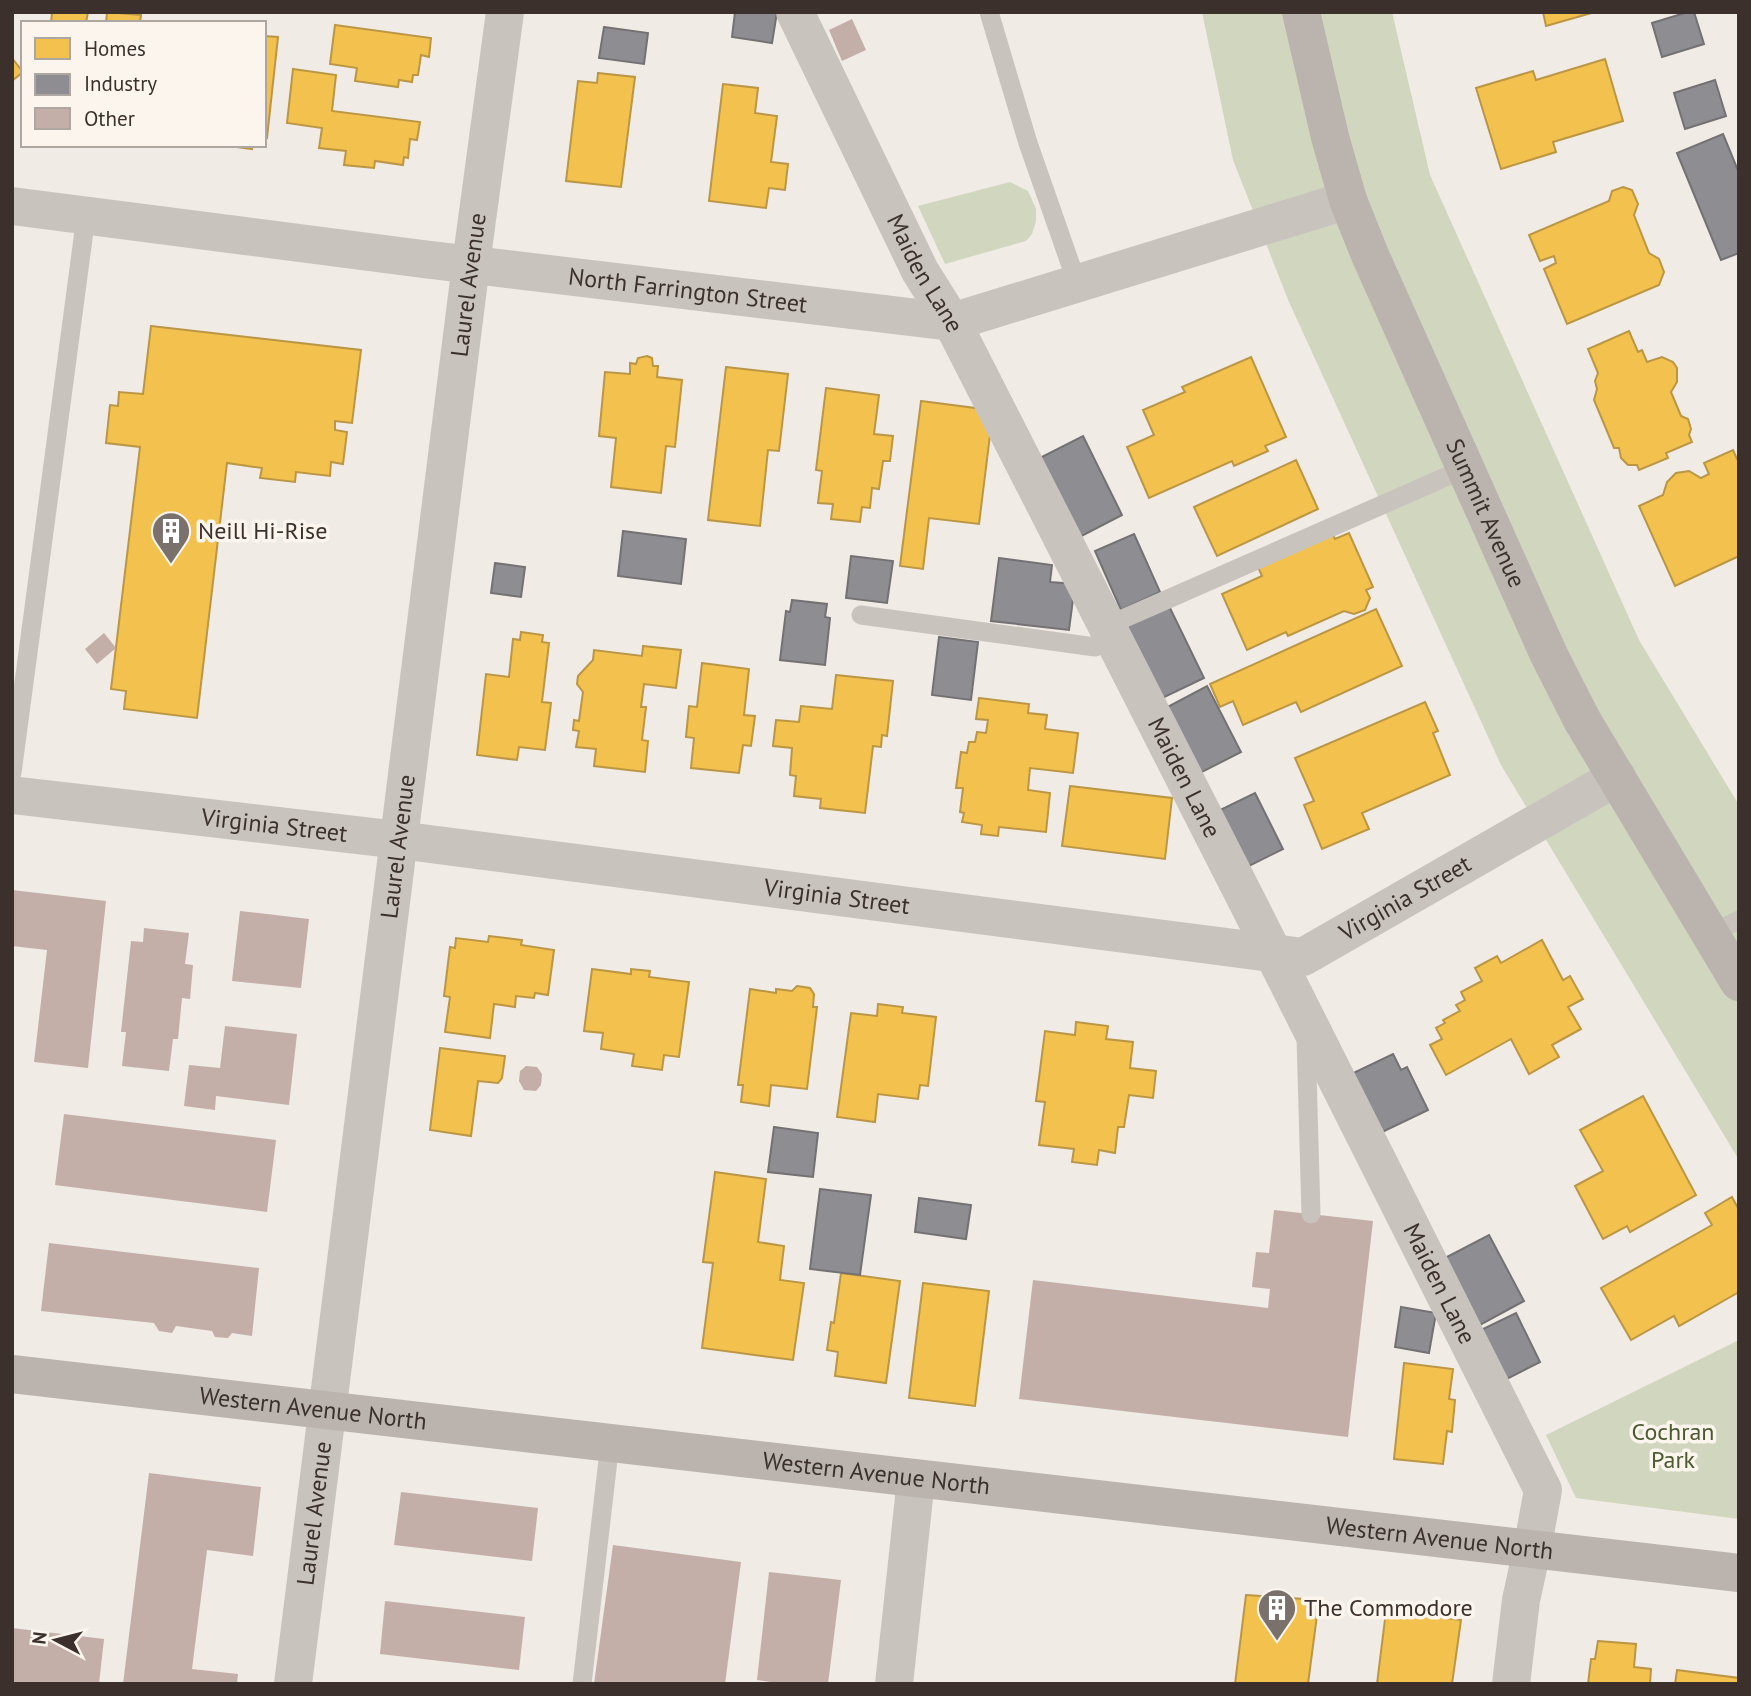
<svg xmlns="http://www.w3.org/2000/svg" width="1751" height="1696" viewBox="0 0 1751 1696" font-family="'PT Sans',sans-serif">
<rect width="100%" height="100%" fill="#f0ebe5"/>
<g fill="#d1d6bf">
<polygon points="1202,12 1392,12 1430,175 1639,640 1739,805 1739,1160 1501,765 1289,302 1233,160"/>
<polygon points="1010,182 1028,191 1036,209 1036,221 1032,234 1026,241 945,264 918,206"/>
<polygon points="1739,1340 1739,1519 1576,1498 1546,1435"/>
</g>
<g fill="#f2c14e" stroke="#bb9644" stroke-width="2">
<polygon points="52,12 88,12 86,23 51,23"/>
<polygon points="107,12 141,15 140,23 106,23"/>
<polygon points="1543,12 1595,12 1546,26"/>
<polygon points="335,25 431,38 429,57 421,55 418,75 413,75 412,82 399,80 398,87 355,81 357,68 330,64"/>
<polygon points="264,36 278,37 267,138 264,138"/>
<polygon points="12,58 23,72 12,81"/>
<polygon points="1605,59 1623,121 1553,142 1556,152 1501,169 1476,88 1533,71 1536,80"/>
<polygon points="293,69 336,75 332,111 420,122 417,140 410,139 408,158 404,157 403,165 375,161 374,168 344,165 346,151 319,148 322,128 287,123"/>
<polygon points="598,73 635,77 621,187 566,181 578,81 597,83"/>
<polygon points="723,84 758,88 755,113 777,116 771,162 788,164 785,190 769,188 766,208 709,201"/>
<polygon points="222,145 252,145 252,149"/>
<polygon points="1623,187 1632,190 1638,204 1634,215 1649,253 1659,259 1664,272 1659,285 1567,324 1544,269 1556,263 1554,256 1540,261 1529,235 1609,201 1612,191"/>
<polygon points="151,326 361,350 352,423 335,421 335,430 347,432 343,464 331,462 330,476 296,472 295,482 260,478 262,468 227,463 197,718 124,709 126,691 111,689 140,447 106,443 110,405 118,406 119,392 143,394"/>
<polygon points="1629,331 1638,352 1642,350 1647,362 1662,357 1673,362 1677,368 1677,382 1671,392 1681,416 1688,419 1691,429 1689,435 1692,442 1666,453 1668,458 1639,470 1637,465 1628,465 1621,458 1619,448 1614,448 1594,400 1597,389 1595,381 1598,373 1588,349"/>
<polygon points="647,356 652,358 653,366 658,366 657,377 682,380 675,447 666,446 661,493 611,487 616,438 599,436 605,372 630,374 630,363 636,364 638,358"/>
<polygon points="1251,357 1286,437 1265,446 1268,451 1234,466 1232,461 1149,498 1127,447 1154,435 1143,410 1185,392 1182,387"/>
<polygon points="726,367 788,374 779,451 768,450 760,526 708,520"/>
<polygon points="826,388 879,395 874,434 893,436 890,461 883,461 879,489 872,488 870,508 862,507 860,522 831,519 833,504 818,503 822,471 816,470"/>
<polygon points="921,401 983,409 991,427 979,524 929,518 923,569 900,566"/>
<polygon points="1733,450 1737,459 1739,458 1739,556 1675,586 1639,506 1663,495 1667,482 1676,473 1689,471 1701,478 1709,474 1704,463"/>
<polygon points="1296,460 1318,509 1217,556 1194,507"/>
<polygon points="1332,533 1335,539 1349,533 1373,587 1366,590 1370,598 1365,610 1354,614 1344,611 1288,636 1286,632 1247,650 1222,594 1262,576 1258,567"/>
<polygon points="1376,609 1402,666 1301,712 1296,702 1243,725 1233,701 1220,707 1210,684"/>
<polygon points="521,632 543,635 542,642 549,643 542,702 551,703 545,750 519,747 517,760 477,755 486,674 509,677 513,639 520,640"/>
<polygon points="643,646 681,650 676,688 644,684 641,707 646,707 642,740 648,741 645,772 594,766 596,749 576,747 579,731 573,730 574,720 579,721 583,692 577,684 578,676 593,660 594,650 642,656"/>
<polygon points="702,663 749,669 744,715 755,716 751,746 743,745 739,773 691,768 694,738 686,737 689,706 697,707"/>
<polygon points="836,675 893,681 887,736 882,735 881,747 873,746 865,813 820,808 821,799 794,796 796,776 790,775 792,748 773,746 776,720 799,722 801,706 832,709"/>
<polygon points="979,698 1029,704 1028,713 1047,715 1045,729 1078,733 1073,773 1030,768 1028,790 1050,793 1046,832 999,827 998,836 981,834 982,825 962,822 964,813 960,812 963,788 956,788 961,752 967,753 969,742 975,742 977,732 986,733 988,720 976,719"/>
<polygon points="1425,702 1438,731 1433,733 1450,775 1362,813 1369,829 1322,849 1304,805 1314,801 1295,758"/>
<polygon points="1070,786 1172,798 1165,859 1062,846"/>
<polygon points="489,936 522,940 521,945 554,950 548,995 535,993 534,998 516,996 515,1007 494,1004 490,1038 445,1032 450,997 444,996 450,947 455,948 456,938 488,942"/>
<polygon points="1542,940 1563,980 1570,976 1583,999 1568,1007 1581,1029 1552,1045 1559,1057 1529,1074 1511,1039 1446,1075 1430,1045 1442,1039 1436,1028 1445,1023 1443,1020 1460,1011 1456,1005 1465,1000 1461,992 1482,981 1475,968 1497,956 1501,963"/>
<polygon points="592,969 631,974 631,969 650,971 649,977 689,982 679,1057 664,1055 662,1070 632,1066 634,1054 601,1049 603,1033 584,1031"/>
<polygon points="797,986 810,988 814,994 813,1007 817,1007 807,1089 771,1085 769,1106 741,1102 743,1085 738,1085 750,989 776,993 776,989 792,991"/>
<polygon points="878,1004 903,1007 902,1013 936,1017 928,1086 920,1085 918,1099 878,1094 875,1122 837,1117 851,1013 877,1016"/>
<polygon points="1076,1022 1108,1026 1106,1039 1133,1042 1130,1068 1156,1071 1153,1098 1129,1095 1124,1127 1118,1127 1115,1153 1099,1150 1097,1165 1072,1162 1074,1149 1039,1145 1045,1102 1036,1101 1045,1031 1075,1035"/>
<polygon points="440,1048 505,1056 502,1078 498,1083 478,1081 471,1136 430,1130"/>
<polygon points="1643,1096 1696,1195 1630,1232 1627,1226 1603,1239 1575,1186 1603,1171 1580,1130"/>
<polygon points="715,1172 766,1179 758,1242 784,1246 780,1280 804,1283 793,1360 702,1348 713,1263 703,1262"/>
<polygon points="1732,1197 1739,1210 1739,1292 1679,1326 1674,1316 1631,1340 1601,1288 1712,1225 1705,1213"/>
<polygon points="841,1273 900,1281 886,1383 835,1376 838,1352 827,1350 831,1322 834,1323"/>
<polygon points="923,1283 989,1291 975,1406 909,1398"/>
<polygon points="1404,1363 1453,1369 1449,1399 1455,1400 1452,1432 1447,1431 1443,1464 1394,1459"/>
<polygon points="1246,1595 1319,1600 1308,1684 1235,1684"/>
<polygon points="1386,1611 1461,1620 1452,1684 1377,1684"/>
<polygon points="1598,1641 1636,1644 1634,1667 1651,1669 1650,1684 1588,1684 1591,1659 1595,1659"/>
<polygon points="1677,1670 1739,1678 1739,1684 1675,1684"/>
</g>
<g fill="#8d8d92" stroke="#747173" stroke-width="2">
<polygon points="735,12 777,12 772,43 732,37"/>
<polygon points="1688,12 1694,12 1704,44 1662,57 1652,23"/>
<polygon points="604,27 648,33 644,64 599,58"/>
<polygon points="1715,80 1726,116 1685,129 1674,93"/>
<polygon points="1723,134 1739,173 1739,253 1721,260 1677,153"/>
<polygon points="1083,436 1122,515 1074,540 1034,461"/>
<polygon points="623,531 686,539 681,584 618,576"/>
<polygon points="1134,534 1160,592 1121,610 1095,551"/>
<polygon points="851,556 893,561 887,603 846,598"/>
<polygon points="999,558 1052,565 1050,582 1075,584 1069,630 991,621"/>
<polygon points="495,563 525,567 521,597 491,593"/>
<polygon points="792,600 827,604 825,617 830,618 825,665 780,660 786,611 790,612"/>
<polygon points="1169,606 1204,678 1154,702 1120,630"/>
<polygon points="939,637 978,642 971,700 932,695"/>
<polygon points="1207,686 1241,752 1196,775 1162,710"/>
<polygon points="1255,793 1283,849 1239,871 1210,815"/>
<polygon points="1393,1054 1401,1070 1407,1067 1428,1110 1372,1137 1343,1078"/>
<polygon points="774,1127 818,1133 813,1177 768,1172"/>
<polygon points="820,1189 871,1195 860,1275 810,1269"/>
<polygon points="919,1198 971,1205 966,1239 915,1232"/>
<polygon points="1489,1235 1524,1301 1480,1325 1445,1258"/>
<polygon points="1401,1307 1436,1313 1429,1353 1395,1347"/>
<polygon points="1516,1313 1540,1362 1505,1380 1481,1330"/>
</g>
<g fill="#c3afa7">
<polygon points="852,19 866,50 842,61 829,30"/>
<polygon points="104,633 116,648 97,664 85,649"/>
<polygon points="12,890 106,901 88,1068 34,1062 47,950 12,946"/>
<polygon points="240,911 309,919 301,988 232,981"/>
<polygon points="144,928 189,933 185,964 193,965 190,999 182,998 178,1039 173,1039 169,1071 122,1066 126,1032 121,1032 131,941 143,942"/>
<polygon points="225,1026 297,1034 289,1105 216,1096 215,1110 184,1106 189,1065 220,1068"/>
<polygon points="526,1066 537,1067 542,1074 541,1085 536,1091 524,1090 519,1081 520,1071"/>
<polygon points="64,1114 276,1140 267,1212 55,1185"/>
<polygon points="1274,1210 1373,1221 1348,1437 1019,1399 1033,1280 1268,1308 1270,1289 1252,1287 1256,1252 1269,1253"/>
<polygon points="49,1243 259,1268 252,1336 232,1333 228,1338 215,1337 212,1331 176,1326 172,1333 159,1331 154,1323 41,1311"/>
<polygon points="149,1473 261,1487 253,1556 207,1550 192,1669 238,1674 237,1684 123,1684"/>
<polygon points="401,1492 538,1508 532,1561 394,1545"/>
<polygon points="613,1545 741,1562 725,1684 594,1684"/>
<polygon points="769,1572 841,1580 828,1684 786,1684 757,1680"/>
<polygon points="385,1601 525,1617 519,1670 380,1654"/>
<polygon points="12,1628 104,1639 99,1684 12,1684"/>
</g>
<g fill="none" stroke-linecap="round" stroke-linejoin="round">
<g stroke="#c9c3be" stroke-width="19">
<polyline points="989,12 1028,143 1077,283"/>
<polyline points="861,615 1095,647 1118,621 1466,468"/>
<polyline points="12,773 86,216"/>
<polyline points="1710,934 1739,920"/>
<polyline points="1306,1037 1311,1214"/>
<polyline points="582,1684 610,1443"/>
</g>
<g stroke="#c9c3be" stroke-width="38">
<path id="s1" d="M795 12 920 271 952 322 1248 903 1543 1490 1532 1550 1521 1600 1511 1684"/>
<path id="s2" d="M12 206 423 259 952 322 1348 200"/>
<path id="s3" d="M12 795 399 840 1303 957 1617 777"/>
<path id="s4" d="M293 1684 471 264 505 12"/>
<polyline points="894,1684 916,1479"/>
</g>
<g stroke="#bab3ae" stroke-width="38">
<path id="s5" d="M1301 12 1330 137 1348 200 1370 255 1549 655 1582 720 1739 982"/>
<path id="s6" d="M12 1374 1739 1573"/>
</g>
</g>
<defs>
<g id="building-pin" transform="scale(2.0125)"><path d="M0 17L-7.5 6A9.5 9.5 0 1 1 7.5 6Z" fill="#7a716c" stroke="#fbf5ee"/><path d="M-4-6H4V6H1V3H-1V6H-4ZM-2.5-4.3h1.7v1.8h-1.7ZM.8-4.3h1.7v1.8H.8ZM-2.5-1h1.7V.8h-1.7ZM.8-1h1.7V.8H.8Z" fill="#fff"/></g>
</defs>
<g fill-rule="evenodd">
<use href="#building-pin" x="171" y="531"/>
<use href="#building-pin" x="1277" y="1608"/>
</g>
<g text-anchor="middle" stroke-width="7" stroke-linejoin="round" paint-order="stroke">
<g font-size="24" fill="#3b302b" stroke="#fbf5ee">
<text dy="8" stroke="none"><textPath href="#s1" startOffset="292">Maiden Lane</textPath></text>
<text dy="8" stroke="none"><textPath href="#s4" startOffset="1410">Laurel Avenue</textPath></text>
<text dy="8" stroke="none"><textPath href="#s2" startOffset="681">North Farrington Street</textPath></text>
<text dy="8" stroke="none"><textPath href="#s5" startOffset="536">Summit Avenue</textPath></text>
<text dy="8" stroke="none"><textPath href="#s1" startOffset="859">Maiden Lane</textPath></text>
<text dy="8" stroke="none"><textPath href="#s3" startOffset="264">Virginia Street</textPath></text>
<text dy="8" stroke="none"><textPath href="#s4" startOffset="844">Laurel Avenue</textPath></text>
<text dy="8" stroke="none"><textPath href="#s3" startOffset="831">Virginia Street</textPath></text>
<text dy="8" stroke="none"><textPath href="#s3" startOffset="1419">Virginia Street</textPath></text>
<text dy="8" stroke="none"><textPath href="#s1" startOffset="1426">Maiden Lane</textPath></text>
<text dy="8" stroke="none"><textPath href="#s6" startOffset="303">Western Avenue North</textPath></text>
<text dy="8" stroke="none"><textPath href="#s6" startOffset="870">Western Avenue North</textPath></text>
<text dy="8" stroke="none"><textPath href="#s4" startOffset="172">Laurel Avenue</textPath></text>
<text dy="8" stroke="none"><textPath href="#s6" startOffset="1437">Western Avenue North</textPath></text>
</g>
<g font-size="24" fill="#3b302b" stroke="#fbf5ee" text-anchor="start">
<text x="198" y="539">Neill Hi-Rise</text>
<text x="1304" y="1616">The Commodore</text>
</g>
<g font-size="24" fill="#4a5a2e" stroke="#fbf5ee">
<text x="1673" y="1440">Cochran<tspan x="1673" dy="28">Park</tspan></text>
</g>
</g>
<rect width="1751" height="1696" fill="none" stroke="#3b302b" stroke-width="28"/>
<rect x="21" y="21" width="245" height="126" fill="#fbf5ee" stroke="#aea6a0" stroke-width="2"/>
<rect x="35" y="38" width="35" height="21" fill="#f2c14e" stroke="#aea6a0" stroke-width="2"/>
<text x="84" y="56" font-size="21" fill="#3b302b">Homes</text>
<rect x="35" y="74" width="35" height="21" fill="#8d8d92" stroke="#aea6a0" stroke-width="2"/>
<text x="84" y="91" font-size="21" fill="#3b302b">Industry</text>
<rect x="35" y="108" width="35" height="21" fill="#c3afa7" stroke="#aea6a0" stroke-width="2"/>
<text x="84" y="126" font-size="21" fill="#3b302b">Other</text>
<g transform="translate(56 1640) rotate(277)" stroke="#fbf5ee" stroke-width="5" paint-order="stroke">
<path d="M0-5L12 26L0 18L-12 26Z" fill="#3b302b"/>
<text y="-10" font-size="19" font-weight="bold" text-anchor="middle" fill="#3b302b">N</text>
</g>
</svg>
